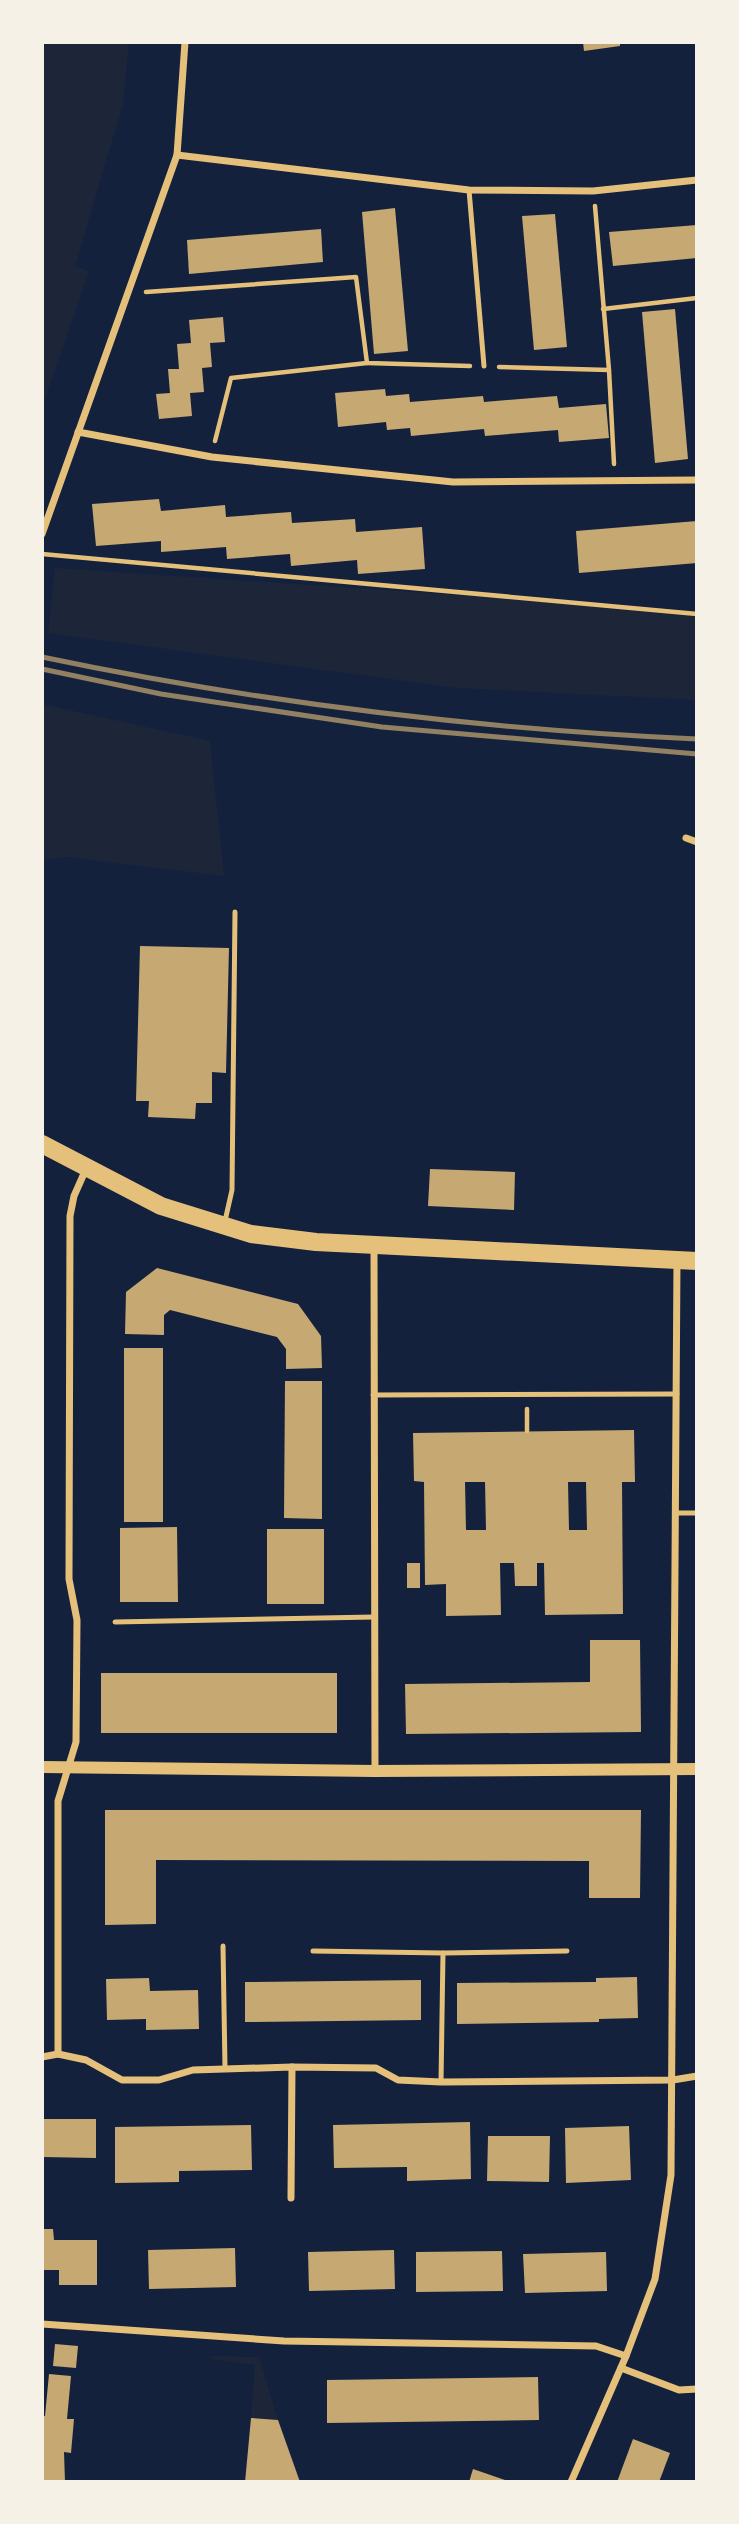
<svg xmlns="http://www.w3.org/2000/svg" width="739" height="2524" viewBox="0 0 739 2524" font-family="'Zilla Slab',serif">
<rect width="100%" height="100%" fill="#14213d"/>
<g fill="#1d2539">
<polygon points="42,42 129,42 123,104 75,266 89,271 42,408"/>
<polygon points="55,568 697,611 697,700 458,688 48,633"/>
<polygon points="42,704 210,741 224,876 68,857 42,860"/>
<polygon points="211,2356 259,2357 278,2420 251,2418 255,2365 210,2359"/>
</g>
<g fill="#c6a872" fill-rule="evenodd">
<polygon points="583,42 620,42 620,46 584,51"/>
<polygon points="395,208 408,351 374,354 362,212"/>
<polygon points="555,214 567,347 534,350 522,216"/>
<polygon points="697,225 697,258 613,266 609,232"/>
<polygon points="321,229 323,262 189,274 187,240"/>
<polygon points="675,309 688,459 655,463 642,312"/>
<polygon points="223,317 225,342 210,343 212,367 202,368 204,392 190,393 192,416 159,419 156,394 170,393 168,369 179,369 177,344 191,343 189,320"/>
<polygon points="385,389 386,396 409,394 410,402 483,396 484,402 557,396 559,408 606,404 609,438 559,442 558,430 485,436 484,429 411,436 410,428 387,430 386,422 338,427 335,393"/>
<polygon points="159,499 161,511 225,505 226,517 291,512 292,523 355,519 356,532 422,527 425,569 358,574 357,560 291,566 290,554 227,559 226,547 161,552 161,541 96,546 92,504"/>
<polygon points="697,521 697,563 579,573 576,531"/>
<polygon points="140,946 229,948 226,1073 212,1072 212,1103 196,1103 195,1119 148,1117 149,1101 136,1101"/>
<polygon points="430,1169 515,1172 514,1210 428,1206"/>
<polygon points="157,1268 298,1304 321,1336 322,1368 286,1369 286,1349 277,1337 170,1310 164,1315 164,1335 125,1334 126,1292"/>
<rect x="124" y="1348" width="39" height="174"/>
<polygon points="285,1381 322,1381 322,1519 284,1518"/>
<path d="M634 1430 635 1482H622L623 1614 545 1615 544 1563H537V1586H515L514 1563H500L501 1615 446 1616V1584L425 1585 424 1482 414 1481 413 1433ZM465 1482H485L486 1530H466ZM568 1482H586L587 1530H569Z"/>
<polygon points="177,1527 178,1602 120,1602 120,1528"/>
<rect x="267" y="1529" width="57" height="75"/>
<rect x="407" y="1563" width="13" height="25"/>
<polygon points="590,1640 640,1640 641,1732 406,1734 405,1684 590,1682"/>
<rect x="101" y="1673" width="236" height="60"/>
<polygon points="105,1810 641,1810 640,1898 589,1898 589,1861 156,1860 156,1924 105,1925"/>
<polygon points="637,1977 638,2018 599,2019 599,2022 457,2024 457,1983 596,1982 596,1978"/>
<polygon points="149,1978 150,1991 198,1990 199,2029 146,2030 146,2019 107,2020 106,1979"/>
<polygon points="421,1980 421,2020 245,2022 245,1982"/>
<polygon points="42,2119 96,2119 96,2158 42,2157"/>
<polygon points="470,2122 471,2179 407,2181 407,2167 334,2168 333,2125"/>
<polygon points="251,2125 252,2170 179,2171 179,2182 115,2183 115,2127"/>
<polygon points="629,2126 631,2180 566,2183 565,2128"/>
<polygon points="488,2136 550,2136 549,2182 487,2181"/>
<polygon points="42,2229 53,2229 54,2240 97,2240 97,2285 59,2285 59,2270 42,2270"/>
<polygon points="235,2248 236,2287 149,2289 148,2250"/>
<polygon points="394,2250 395,2289 309,2291 308,2252"/>
<polygon points="502,2251 503,2291 416,2292 416,2252"/>
<polygon points="606,2252 607,2291 525,2293 523,2254"/>
<polygon points="55,2344 78,2346 76,2368 53,2366"/>
<polygon points="49,2374 71,2376 67,2419 74,2419 71,2453 64,2452 65,2482 42,2482 42,2416 45,2416"/>
<polygon points="538,2377 539,2420 327,2423 327,2380"/>
<polygon points="251,2418 278,2420 300,2482 245,2482"/>
<polygon points="633,2439 670,2453 659,2482 617,2482"/>
<polygon points="473,2469 511,2482 469,2482"/>
</g>
<g fill="none" stroke-linecap="round" stroke-linejoin="round">
<g stroke="#e5c07b" stroke-width="4.5">
<polyline points="146,292 356,277 367,363 470,366"/>
<polyline points="603,309 697,298"/>
<polyline points="499,367 609,370 595,206"/>
<polyline points="609,370 614,464"/>
<polyline points="215,441 231,378 367,363"/>
<polyline points="42,554 697,614"/>
<polyline points="527,1409 527,1431"/>
</g>
<g stroke="#e5c07b" stroke-width="5">
<polyline points="469,190 484,366"/>
<polyline points="225,1221 232,1190 235,912"/>
<polyline points="373,1395 677,1394"/>
<polyline points="676,1513 697,1513"/>
<polyline points="115,1622 374,1617"/>
<polyline points="223,1946 225,2068"/>
<polyline points="313,1951 443,1953"/>
<polyline points="441,2082 443,1953 567,1951"/>
</g>
<g stroke="#e5c07b" stroke-width="7">
<polyline points="177,155 469,190 593,191 697,180"/>
<polyline points="78,432 212,457 453,482 697,480"/>
<polyline points="42,534 177,155 185,42"/>
<polyline points="686,838 697,842"/>
<polyline points="374,1246 375,1771"/>
<polyline points="58,2054 58,1801 76,1742 77,1620 69,1579 70,1216 74,1196 86,1169"/>
<polyline points="42,2057 58,2054 86,2060 122,2080 159,2080 193,2070 292,2067 376,2068 398,2080 441,2082 673,2080 697,2076"/>
<polyline points="291,2198 292,2067"/>
<polyline points="42,2324 284,2341 596,2346 626,2356"/>
<polyline points="621,2368 679,2390 697,2389"/>
<polyline points="571,2482 626,2356 655,2279 671,2175 677,1260"/>
</g>
<polyline stroke="#e5c07b" stroke-width="12" points="42,1767 375,1771 697,1769"/>
<polyline stroke="#e5c07b" stroke-width="18" points="42,1144 161,1206 251,1234 316,1242 697,1261"/>
<g stroke="#918062" stroke-width="5">
<path d="M42 657C257 702 477 729 697 739"/>
<polyline points="42,669 161,694 382,727 697,754"/>
</g>
</g>
<rect width="739" height="2524" fill="none" stroke="#f6f1e7" stroke-width="88"/>
</svg>
